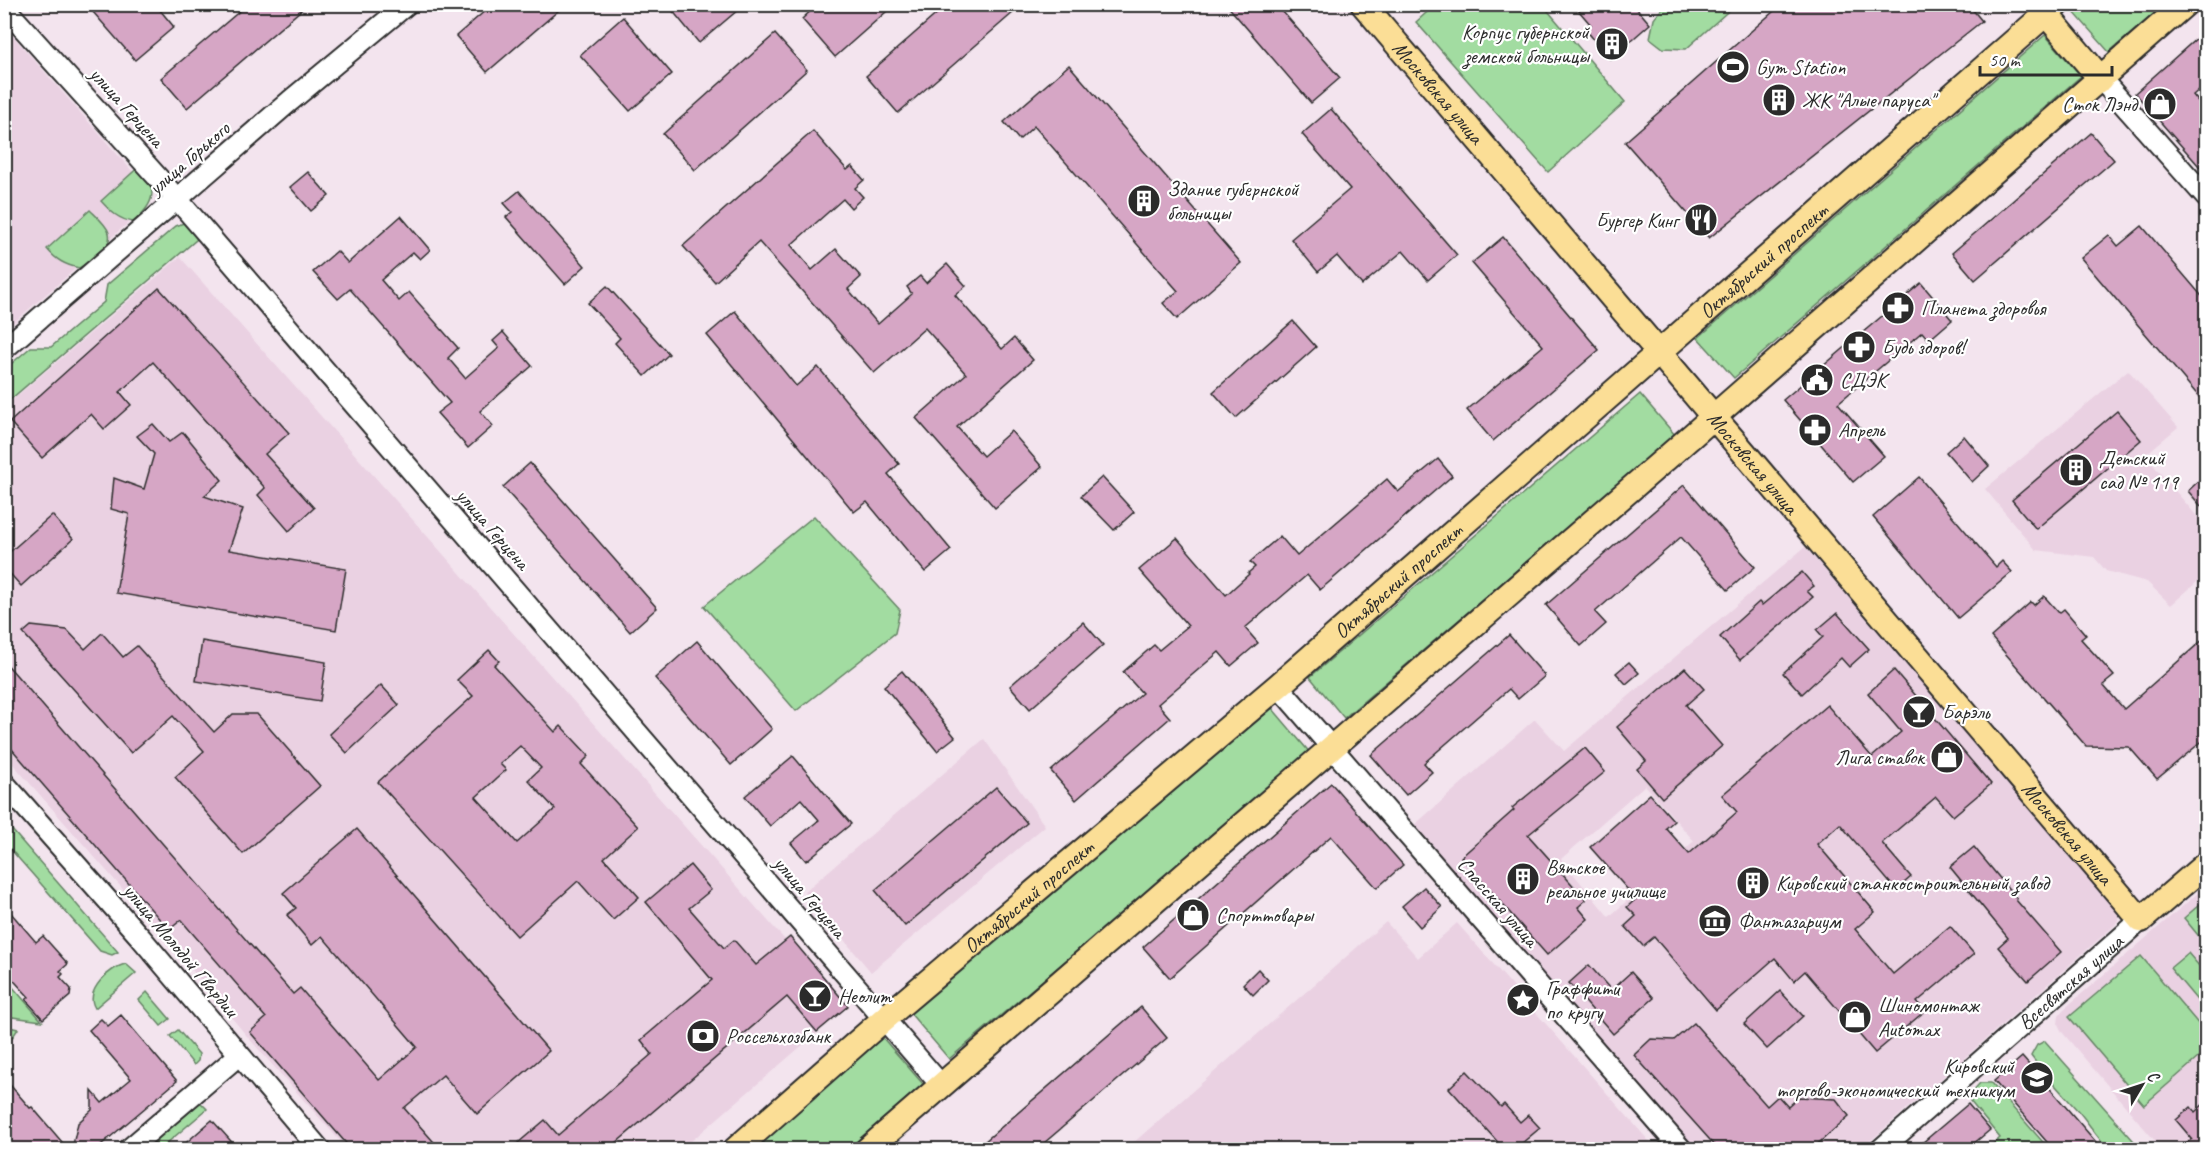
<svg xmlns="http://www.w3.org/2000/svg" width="2211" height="1154" viewBox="0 0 2211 1154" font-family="Caveat,sans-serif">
<rect width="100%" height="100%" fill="#f3e4ee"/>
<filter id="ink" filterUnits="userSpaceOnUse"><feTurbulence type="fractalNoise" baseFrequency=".0167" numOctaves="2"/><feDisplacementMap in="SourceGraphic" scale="12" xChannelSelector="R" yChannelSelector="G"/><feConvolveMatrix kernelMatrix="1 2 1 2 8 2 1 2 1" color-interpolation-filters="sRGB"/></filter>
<g filter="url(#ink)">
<g fill="#ead1e2" fill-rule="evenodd">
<polygon points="4,26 132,171 139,194 135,217 5,330"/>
<polygon points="180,257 785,940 790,937 848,1006 682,1149 347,1149 246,1035 163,935 5,755 4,407"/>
<polygon points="2128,370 2178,427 2145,455 2206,527 2206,574 2171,605 2147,582 2106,571 2094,557 2036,550 1985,489"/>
<path d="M1805 547 2115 906 2120 917 2115 925 1861 1149H1697L1411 828 1535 719 1564 751ZM1645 785 1694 841 1609 917 1561 859Z"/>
<polygon points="984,739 1045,826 871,972 804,892"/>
<polygon points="2206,886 2206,1149 2162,1149 2062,1032 2058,1024 2059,1015 2063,1010"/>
<polygon points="1386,922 1418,958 1457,923 1656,1149 1125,1150"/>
</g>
<g fill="#a2dca1" stroke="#668466" stroke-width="1.5">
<polygon points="1435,5 1543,5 1625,102 1548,172 1416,22"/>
<polygon points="1665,5 1665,4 1735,5 1686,49 1663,48 1650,38 1654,19"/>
<polygon points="2079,5 2079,4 2164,5 2109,52 2072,10"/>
<polygon points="2045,35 2081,76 1734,378 1698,338"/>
<path d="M142 164C156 191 157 202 133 222 118 219 111 212 101 201Z"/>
<path d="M90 210C96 216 107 225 109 233 113 249 90 261 79 268 65 265 56 260 47 249Z"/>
<polygon points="186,222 203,234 5,404 5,369 31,347 51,347 104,302 107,285 176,226"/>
<polygon points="1640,394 1675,435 1344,718 1310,677"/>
<polygon points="814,516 900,610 895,633 796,711 704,606"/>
<polygon points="1272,708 1311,754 949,1059 910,1013"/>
<polygon points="5,822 118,952 112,955 100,951 5,843"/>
<polygon points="2206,899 2206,945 2184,918"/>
<polygon points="2188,953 2206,974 2206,1011 2170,968"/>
<polygon points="2141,956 2206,1033 2206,1051 2144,1105 2069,1017"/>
<path d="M126 964 136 973 95 1008C84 991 110 967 126 964Z"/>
<polygon points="4,978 5,978 42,1021 5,1016"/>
<polygon points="147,992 170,1019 161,1026 139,1000"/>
<polygon points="5,1026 18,1029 5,1048 4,1026"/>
<polygon points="178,1030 199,1054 198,1061 194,1065 170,1036"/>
<polygon points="882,1037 923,1084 848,1149 753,1150"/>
<path d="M2045 1041 2141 1149H2109C2098 1139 2090 1125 2080 1113 2063 1094 2046 1076 2031 1056L2037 1045Z"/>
<polygon points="1980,1083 1991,1083 2049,1149 1987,1149 2000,1138 1970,1101 1975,1096 1972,1092"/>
<polygon points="199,1101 207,1109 160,1149 142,1150"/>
</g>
<g fill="#d6a6c5" stroke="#2b2b2b" stroke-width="1.5" fill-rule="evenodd">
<polygon points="86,4 155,4 174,27 135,60"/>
<polygon points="248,4 308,4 187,108 161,78"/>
<polygon points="493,4 566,4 487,72 456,36"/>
<polygon points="667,4 745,4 699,43"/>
<polygon points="818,4 895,4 835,57 802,19"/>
<polygon points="948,4 1008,4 1014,12 898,113 866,76"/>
<polygon points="1226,4 1276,4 1340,78 1311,103"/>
<polygon points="1573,4 1633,4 1650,24 1610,59 1586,30 1591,25"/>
<polygon points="1782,4 1968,4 1982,21 1709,238 1625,142"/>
<polygon points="623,17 672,74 630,111 580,55"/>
<polygon points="2206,30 2206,84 2193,95 2206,111 2206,174 2135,93"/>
<polygon points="775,34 807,70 695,170 663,134"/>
<polygon points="1069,65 1241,263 1177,319 1163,303 1178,291 1034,126 1019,140 1004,122"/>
<polygon points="1331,109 1457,255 1428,280 1403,251 1362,285 1337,256 1318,272 1291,239 1350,189 1302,134"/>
<polygon points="813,131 847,170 852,166 864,180 855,188 863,197 851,208 843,199 791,245 812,270 836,249 861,277 848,289 878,324 912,294 907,287 920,276 926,283 947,264 966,286 955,295 1002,349 1014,338 1033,360 957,427 983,456 1011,431 1042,467 995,508 916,418 966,374 925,328 874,373 759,242 715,282 683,246"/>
<polygon points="2091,133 2114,160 1975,280 1952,253"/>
<polygon points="308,172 329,196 311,211 290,187"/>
<polygon points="519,191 585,266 565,284 506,217 512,212 504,203"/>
<polygon points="401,216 430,250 420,259 413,252 381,280 399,301 409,292 458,348 448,358 465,378 499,348 493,341 503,332 532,366 480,411 493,426 468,448 437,413 450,403 350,289 338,299 313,272 337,251 348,263"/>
<polygon points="2142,226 2206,301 2206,405 2081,258 2109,235 2118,246"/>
<polygon points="1503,237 1599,350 1493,441 1467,410 1543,346 1472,263"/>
<polygon points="1921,283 1952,320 1929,340 1922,332 1838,403 1884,456 1853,482 1783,400"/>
<polygon points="607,286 669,354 645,376 615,343 620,338 588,303"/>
<polygon points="159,288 289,433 265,454 314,508 289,531 258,495 265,488 153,362 120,392 131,405 104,429 91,414 42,458 10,422"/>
<polygon points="735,311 796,386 818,367 899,464 888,474 951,550 925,572 867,502 854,512 707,335"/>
<polygon points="1293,321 1316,347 1236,418 1213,392"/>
<polygon points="2117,411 2141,440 2036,529 2012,500"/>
<polygon points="153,424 169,442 183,432 222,480 204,496 243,509 229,550 346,569 336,630 116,593 129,514 111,509 114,478 144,489 154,454 137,436"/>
<polygon points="1964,436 1989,466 1972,482 1946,452"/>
<polygon points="1438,459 1452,476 1320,590 1307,575 1245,628 1258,643 1231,666 1219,652 1158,704 1170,718 1076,800 1051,771 1142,693 1123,672 1154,645 1159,650 1188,626 1139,570 1177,538 1226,595 1249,574 1248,573 1255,567 1250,562 1280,536 1297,556 1387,479 1398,492"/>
<polygon points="530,463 657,608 630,632 503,487"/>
<polygon points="2206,474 2206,512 2188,491"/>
<polygon points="1102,477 1134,512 1114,530 1081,496"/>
<polygon points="1919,477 1996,567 2002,561 2012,572 1958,618 1873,517"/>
<polygon points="1684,485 1755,567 1728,590 1681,537 1595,612 1606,624 1581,646 1546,605"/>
<polygon points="52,515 73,539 21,586 4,567 4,557"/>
<polygon points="1802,572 1814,586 1807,591 1813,597 1740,660 1720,637 1759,602 1762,605"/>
<polygon points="2044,596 2059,613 2064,609 2086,635 2081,639 2114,676 2103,685 2124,709 2206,637 2206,738 2157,779 2129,747 2086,746 1991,637 2031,602 2034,605"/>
<polygon points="1837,613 1869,649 1849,667 1841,658 1802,694 1783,673 1823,637 1817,630"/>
<polygon points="1083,622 1103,645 1030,709 1010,686"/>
<polygon points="31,626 67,630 85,649 102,633 123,657 137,646 214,732 233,714 257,714 320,786 243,854 175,777 204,751 173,716 131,753 23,633"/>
<polygon points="1509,635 1545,676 1518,699 1509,689 1424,763 1432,772 1406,795 1371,755"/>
<polygon points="202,641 326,662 320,701 196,681"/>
<polygon points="697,641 772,729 731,765 655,678"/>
<path d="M489 650 499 661 494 665 555 732 561 726 589 756 581 764 638 827 604 858 639 897 613 920 578 881 517 936 378 782 473 696 457 680ZM520 746 541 768 528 780 555 809 517 843 476 797 506 770 500 764Z"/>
<polygon points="4,661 293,994 300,988 379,1080 417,1047 322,936 312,945 287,915 296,908 283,893 357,829 549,1051 477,1114 443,1075 404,1108 440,1149 351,1149 250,1032 266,1018 181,920 169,930 4,740"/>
<polygon points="1629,662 1639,673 1626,684 1616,673"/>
<polygon points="1685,668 1704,689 1686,705 1722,746 1662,798 1637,769 1646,761 1617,727"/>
<polygon points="1894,670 1991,784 1953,816 1936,797 1882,843 1911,877 1896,890 1840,824 1817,844 1875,912 1855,929 1893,974 1950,926 1974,954 1917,1002 1925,1011 1875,1053 1805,971 1794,981 1775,958 1716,1010 1654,937 1643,946 1625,926 1636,916 1627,907 1636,899 1590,847 1650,794 1674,821 1666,828 1689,854 1737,812 1722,795 1827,705 1872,757 1901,732 1868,693"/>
<polygon points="902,671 955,737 937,751 884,686"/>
<polygon points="381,685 399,705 347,753 329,734"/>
<polygon points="1585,748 1605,772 1528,835 1586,900 1578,907 1588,919 1547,955 1461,857 1514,810 1512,808"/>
<polygon points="793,756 851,824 806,861 791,843 819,820 801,799 770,826 745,796"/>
<polygon points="1331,783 1403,865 1377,888 1331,836 1170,978 1143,947"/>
<polygon points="996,787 1027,823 905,926 875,890"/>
<polygon points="1974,847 2017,899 2016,900 2061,952 2028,981 1998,947 2008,938 1950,867"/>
<polygon points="690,865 711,890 689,908 724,948 734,940 756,965 790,937 848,1006 817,1032 787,997 609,1149 511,1149 545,1120 558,1135 652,1054 641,1040 712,980 646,902"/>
<polygon points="1424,887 1442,907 1420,927 1402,906"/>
<polygon points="4,905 36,942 43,936 68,964 60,971 63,974 60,977 71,989 70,996 43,1019 26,1000 29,997 4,970"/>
<polygon points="1589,965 1611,990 1631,972 1654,998 1613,1034 1569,983"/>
<polygon points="1258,969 1268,980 1253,995 1243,984"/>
<polygon points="1780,991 1803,1016 1767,1049 1744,1024"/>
<polygon points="1141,1007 1167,1038 1037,1149 976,1149"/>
<polygon points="121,1015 177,1081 96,1149 72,1149 78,1123 92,1110 92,1091 102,1103 131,1079 89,1030 101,1019 108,1026"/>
<polygon points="1694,1023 1767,1106 1778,1096 1788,1107 1799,1097 1836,1099 1849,1116 1812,1149 1718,1149 1634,1055 1651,1039 1674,1040"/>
<polygon points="2022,1057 2039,1076 2102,1149 2053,1149 1994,1081"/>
<polygon points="1467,1071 1501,1107 1504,1104 1520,1122 1528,1115 1540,1128 1515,1149 1504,1149 1449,1088"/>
<polygon points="4,1078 30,1108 32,1107 68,1149 4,1149"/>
<polygon points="2206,1102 2206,1149 2179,1149 2192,1139 2176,1120 2191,1107 2195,1112"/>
<polygon points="1968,1104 1990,1130 1967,1149 1915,1149"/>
<polygon points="212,1120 238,1149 179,1149"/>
</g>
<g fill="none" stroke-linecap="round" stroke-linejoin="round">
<g stroke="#2b2b2b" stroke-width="24">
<g id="minor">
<polyline points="4,7 178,200 941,1085"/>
<polyline points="2101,79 2206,197"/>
<polyline points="4,349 290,101 407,4"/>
<polyline points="1278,686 1682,1150"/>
<polyline points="4,783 141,938 320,1150"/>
<polyline points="128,1150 239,1055"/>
<path id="s1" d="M1880 1150 2141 920"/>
</g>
</g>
<g stroke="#2b2b2b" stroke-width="28">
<g id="major">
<path id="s2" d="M1363 4 2141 920 2206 864"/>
<polyline points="2046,14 2101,79"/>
<path id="s3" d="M735 1150 884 1019 1278 686 2057 4"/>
<polyline points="867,1150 1678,448 2185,4"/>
</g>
</g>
<use href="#minor" stroke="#fff" stroke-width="20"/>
<use href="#major" stroke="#fbde96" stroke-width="24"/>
</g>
</g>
<defs>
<g id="building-disc" transform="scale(1.725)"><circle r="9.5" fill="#2b2b2b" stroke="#fff"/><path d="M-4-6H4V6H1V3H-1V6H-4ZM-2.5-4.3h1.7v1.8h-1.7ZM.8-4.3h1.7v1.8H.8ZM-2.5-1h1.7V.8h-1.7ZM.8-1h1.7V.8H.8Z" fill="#fff"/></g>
<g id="stadium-disc" transform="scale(1.725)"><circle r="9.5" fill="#2b2b2b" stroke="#fff"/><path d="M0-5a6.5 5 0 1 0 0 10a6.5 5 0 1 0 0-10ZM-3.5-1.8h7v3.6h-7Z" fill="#fff"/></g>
<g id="shop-disc" transform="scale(1.725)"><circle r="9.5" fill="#2b2b2b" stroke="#fff"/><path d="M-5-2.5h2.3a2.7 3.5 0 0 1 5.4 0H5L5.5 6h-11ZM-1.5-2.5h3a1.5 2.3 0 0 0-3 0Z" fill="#fff"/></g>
<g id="restaurant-disc" transform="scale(1.725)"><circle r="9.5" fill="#2b2b2b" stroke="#fff"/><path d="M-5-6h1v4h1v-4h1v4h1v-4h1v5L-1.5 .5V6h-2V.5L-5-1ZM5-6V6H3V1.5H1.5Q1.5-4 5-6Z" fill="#fff"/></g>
<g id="pharmacy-disc" transform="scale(1.725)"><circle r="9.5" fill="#2b2b2b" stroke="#fff"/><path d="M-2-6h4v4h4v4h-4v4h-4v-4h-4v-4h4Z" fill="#fff"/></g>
<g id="civic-disc" transform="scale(1.725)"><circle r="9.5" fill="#2b2b2b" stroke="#fff"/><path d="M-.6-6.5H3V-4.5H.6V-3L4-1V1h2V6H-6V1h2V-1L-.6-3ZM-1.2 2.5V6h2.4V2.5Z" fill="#fff"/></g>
<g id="bar-disc" transform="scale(1.725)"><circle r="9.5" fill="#2b2b2b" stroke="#fff"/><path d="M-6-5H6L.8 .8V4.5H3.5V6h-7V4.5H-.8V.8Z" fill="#fff"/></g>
<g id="museum-disc" transform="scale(1.725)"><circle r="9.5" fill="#2b2b2b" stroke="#fff"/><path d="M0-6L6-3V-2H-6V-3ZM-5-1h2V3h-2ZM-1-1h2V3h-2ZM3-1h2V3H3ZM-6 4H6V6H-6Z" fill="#fff"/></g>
<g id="sight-disc" transform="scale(1.725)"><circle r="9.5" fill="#2b2b2b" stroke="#fff"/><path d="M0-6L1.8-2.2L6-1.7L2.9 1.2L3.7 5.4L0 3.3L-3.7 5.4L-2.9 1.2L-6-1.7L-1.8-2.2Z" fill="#fff"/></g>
<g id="bank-disc" transform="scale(1.725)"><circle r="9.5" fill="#2b2b2b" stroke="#fff"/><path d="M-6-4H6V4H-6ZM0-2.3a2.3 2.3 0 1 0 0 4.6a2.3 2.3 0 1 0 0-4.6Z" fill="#fff"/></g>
<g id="university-disc" transform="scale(1.725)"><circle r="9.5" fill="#2b2b2b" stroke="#fff"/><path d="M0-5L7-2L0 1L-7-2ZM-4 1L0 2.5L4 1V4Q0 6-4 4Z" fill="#fff"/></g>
</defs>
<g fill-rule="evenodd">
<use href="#building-disc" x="1612" y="44"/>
<use href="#stadium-disc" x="1733" y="67"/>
<use href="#building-disc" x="1779" y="100"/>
<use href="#shop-disc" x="2160" y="104"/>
<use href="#building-disc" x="1144" y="201"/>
<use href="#restaurant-disc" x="1701" y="220"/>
<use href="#pharmacy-disc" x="1898" y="308"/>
<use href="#pharmacy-disc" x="1859" y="347"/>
<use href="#civic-disc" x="1817" y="380"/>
<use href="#pharmacy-disc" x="1815" y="430"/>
<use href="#building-disc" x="2076" y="470"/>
<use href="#bar-disc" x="1919" y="712"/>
<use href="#shop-disc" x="1947" y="757"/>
<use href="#building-disc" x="1523" y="879"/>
<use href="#building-disc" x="1753" y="883"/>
<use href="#shop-disc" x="1193" y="915"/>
<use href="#museum-disc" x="1715" y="921"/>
<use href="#bar-disc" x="815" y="996"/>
<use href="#sight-disc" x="1523" y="1000"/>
<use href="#shop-disc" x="1855" y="1017"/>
<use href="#bank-disc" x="703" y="1036"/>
<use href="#university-disc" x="2037" y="1078"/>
</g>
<g text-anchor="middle" stroke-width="4.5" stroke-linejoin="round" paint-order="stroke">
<g font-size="21" fill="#2b2b2b" stroke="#fff" text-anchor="start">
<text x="1589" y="39" text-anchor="end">Корпус губернской<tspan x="1589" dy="24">земской больницы</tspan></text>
<text x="1756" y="74">Gym Station</text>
<text x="1802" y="107">ЖК "Алые паруса"</text>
<text x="2137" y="111" text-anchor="end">Сток Лэнд</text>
<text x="1167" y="196">Здание губернской<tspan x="1167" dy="24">больницы</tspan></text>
<text x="1678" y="227" text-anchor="end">Бургер Кинг</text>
<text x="1921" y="315">Планета здоровья</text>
<text x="1882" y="354">Будь здоров!</text>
<text x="1840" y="387">СДЭК</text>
<text x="1838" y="437">Апрель</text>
<text x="2099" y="465">Детский<tspan x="2099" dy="24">сад № 119</tspan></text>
<text x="1942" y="719">Барэль</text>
<text x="1924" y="764" text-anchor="end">Лига ставок</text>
<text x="1546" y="874">Вятское<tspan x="1546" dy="24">реальное училище</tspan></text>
<text x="1776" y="890">Кировский станкостроительный завод</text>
<text x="1216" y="922">Спорттовары</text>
<text x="1738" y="928">Фантазариум</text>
<text x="1546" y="995">Граффити<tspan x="1546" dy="24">по кругу</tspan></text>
<text x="838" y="1003">Неолит</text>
<text x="1878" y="1012">Шиномонтаж<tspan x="1878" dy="24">Automax</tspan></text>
<text x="726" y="1043">Россельхозбанк</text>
<text x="2014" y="1073" text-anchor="end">Кировский<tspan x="2014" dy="24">торгово-экономический техникум</tspan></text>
</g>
<g font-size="21" fill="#2b2b2b" stroke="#fff">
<text dy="7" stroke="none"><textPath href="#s2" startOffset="116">Московская улица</textPath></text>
<text transform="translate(127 107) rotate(48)" y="7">улица Герцена</text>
<text transform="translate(189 158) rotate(-41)" y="7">улица Горького</text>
<text dy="7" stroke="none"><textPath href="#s3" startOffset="1360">Октябрьский проспект</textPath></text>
<text dy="7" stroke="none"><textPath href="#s2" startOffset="602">Московская улица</textPath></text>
<text transform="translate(493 529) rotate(49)" y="7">улица Герцена</text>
<text dy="7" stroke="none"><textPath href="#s3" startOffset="874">Октябрьский проспект</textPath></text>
<text dy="7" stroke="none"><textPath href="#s2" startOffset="1088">Московская улица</textPath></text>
<text dy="7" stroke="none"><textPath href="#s3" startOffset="388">Октябрьский проспект</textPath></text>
<text transform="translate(810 897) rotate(50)" y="7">улица Герцена</text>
<text transform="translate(1498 902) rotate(49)" y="7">Спасская улица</text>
<text transform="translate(181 950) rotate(50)" y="7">улица Молодой Гвардии</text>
<text dy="7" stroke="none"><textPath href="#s1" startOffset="254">Всесвятская улица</textPath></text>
</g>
</g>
<rect width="2211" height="1154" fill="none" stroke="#fff" stroke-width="24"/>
<rect x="12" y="12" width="2187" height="1130" fill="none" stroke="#2b2b2b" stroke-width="2" filter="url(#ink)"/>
<g transform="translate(2142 1085) rotate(51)" stroke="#ffffff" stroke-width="4.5" paint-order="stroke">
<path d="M0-4.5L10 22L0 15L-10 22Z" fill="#2b2b2b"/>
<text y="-9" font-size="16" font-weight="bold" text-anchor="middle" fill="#2b2b2b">С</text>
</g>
<path d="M1980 66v9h132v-9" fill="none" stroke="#2b2b2b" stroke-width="3"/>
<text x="1989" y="66" font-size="18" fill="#2b2b2b" stroke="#ffffff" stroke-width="4.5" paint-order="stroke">50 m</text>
</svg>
